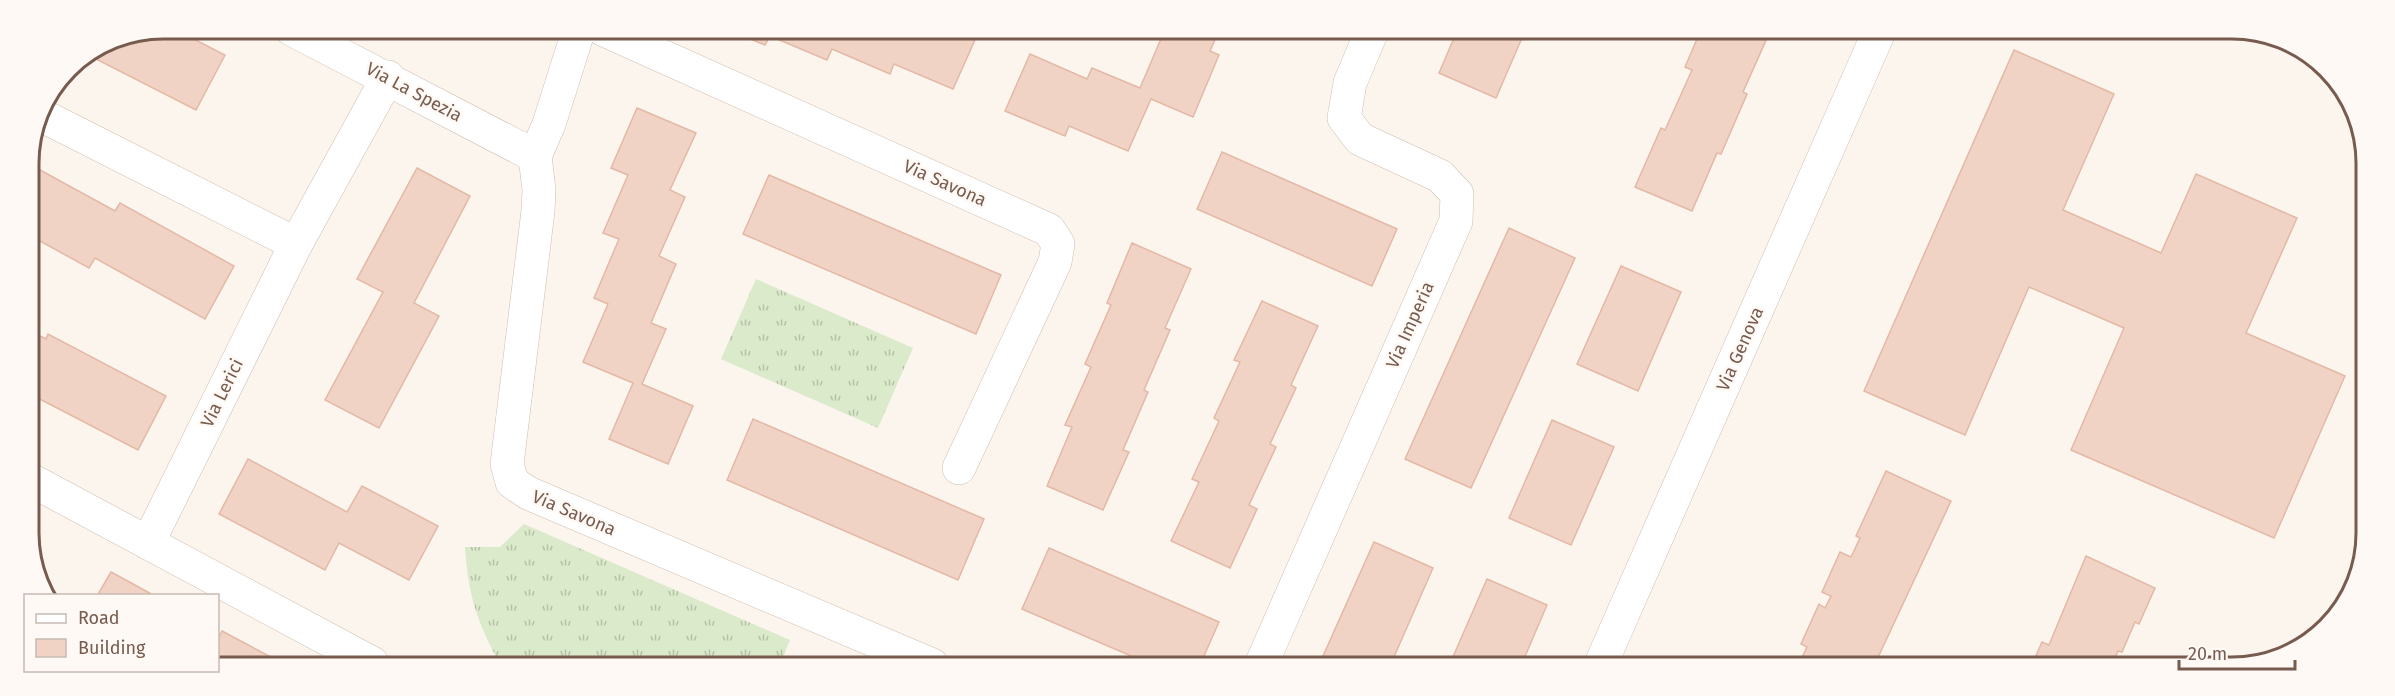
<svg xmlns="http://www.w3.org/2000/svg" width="2395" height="696" viewBox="0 0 2395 696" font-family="'Fira Sans',sans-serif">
<defs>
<pattern id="grass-tufts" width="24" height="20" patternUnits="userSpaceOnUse" patternTransform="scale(1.5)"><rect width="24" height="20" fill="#daeacb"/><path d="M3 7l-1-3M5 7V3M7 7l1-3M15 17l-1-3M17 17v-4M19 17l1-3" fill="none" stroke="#b6c1a7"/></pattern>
</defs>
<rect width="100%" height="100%" fill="#fcf5ed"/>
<g fill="url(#grass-tufts)">
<polygon points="756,279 913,348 878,428 721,359"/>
<path d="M524 524 790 640 780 664H500C477 622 468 595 465 547H500Z"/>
</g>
<g fill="#f1d3c5" stroke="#e3b9a6" stroke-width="1.5">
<polygon points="163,28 174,29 225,55 196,110 88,55 112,39"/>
<polygon points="729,30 978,30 979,31 953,89 894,64 890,74 832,49 827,60 770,36 765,45"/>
<polygon points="1154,31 1219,31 1210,51 1219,55 1193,117 1151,99 1128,151 1069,126 1065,136 1005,111 1030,54 1087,79 1092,68 1140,88 1163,34"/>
<polygon points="1457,31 1525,31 1496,98 1439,73"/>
<polygon points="1700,32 1775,32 1772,37 1768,36 1743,92 1747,94 1721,154 1717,153 1692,211 1635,187 1661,128 1665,130 1692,70 1685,67"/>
<polygon points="2014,50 2114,94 2063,210 2161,253 2196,174 2297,218 2246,333 2345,376 2274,538 2071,450 2124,328 2029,287 1965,435 1864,391"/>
<polygon points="637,108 696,133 670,190 685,197 659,256 676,264 651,323 666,329 642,384 693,406 668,464 609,439 633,383 583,362 608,304 594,298 619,239 603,233 628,175 611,168"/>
<polygon points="1222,152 1397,229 1372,286 1197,209"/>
<polygon points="29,164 115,211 120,203 234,266 205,319 95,258 89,268 29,235"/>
<polygon points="417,168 470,196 414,303 439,316 379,428 325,400 383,292 357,279"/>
<polygon points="769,175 1001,275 976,334 743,234"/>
<polygon points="1509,228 1575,258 1471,488 1405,459"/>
<polygon points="1132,243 1191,269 1165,328 1170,330 1144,390 1148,392 1123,450 1129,452 1103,510 1047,486 1072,427 1065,425 1091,367 1085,364 1111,305 1107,303"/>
<polygon points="1621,266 1681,292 1638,391 1577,364"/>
<polygon points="1262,301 1318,326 1291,385 1296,388 1270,444 1276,447 1249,505 1257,509 1230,568 1171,541 1199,482 1192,479 1219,421 1214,418 1240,362 1234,360"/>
<polygon points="30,331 46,339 48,334 166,396 138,450 30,394"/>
<polygon points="753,419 984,519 958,580 727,480"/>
<polygon points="1552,420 1614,447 1571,545 1509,518"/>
<polygon points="248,459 347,512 362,486 438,526 409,580 339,543 325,570 219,514"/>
<polygon points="1886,471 1951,501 1874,666 1803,666 1799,664 1807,647 1801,644 1819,604 1825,608 1831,596 1822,592 1840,552 1851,557 1860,538 1856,536"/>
<polygon points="1374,542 1433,568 1390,666 1319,665"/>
<polygon points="1049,548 1219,622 1200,665 1152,665 1022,609"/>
<polygon points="2086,556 2155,588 2139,624 2135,622 2122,652 2118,651 2111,667 2031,667 2042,642 2049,645"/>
<polygon points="111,572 155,596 97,596"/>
<polygon points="1487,579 1547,605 1521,666 1449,666"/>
<polygon points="222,631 282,663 218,663 218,639"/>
</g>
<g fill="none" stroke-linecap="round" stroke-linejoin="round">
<g stroke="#cfbdb1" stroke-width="34">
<g id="street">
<polyline points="291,29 535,156"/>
<polyline points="579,29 549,124 535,156 539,190 538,211 507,464 512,482 528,493 932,665"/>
<polyline points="602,29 1049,230 1058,244 1055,262 959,468"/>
<polyline points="39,114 296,244"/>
<polyline points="31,480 372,663"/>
<polyline points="148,543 296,244 388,77"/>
<polyline points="1261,665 1456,221 1457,194 1440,176 1360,139 1344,118 1350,83 1372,31"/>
<polyline points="1600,666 1879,32"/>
</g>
</g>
<use href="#street" stroke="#fff" stroke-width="33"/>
</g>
<g text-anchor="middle" stroke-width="5" stroke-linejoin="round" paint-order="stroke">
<g font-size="18" fill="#785b4f" stroke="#fef9f4">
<text transform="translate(414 92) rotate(28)" y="6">Via La Spezia</text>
<text transform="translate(945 183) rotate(24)" y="6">Via Savona</text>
<text transform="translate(1410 325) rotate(-66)" y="6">Via Imperia</text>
<text transform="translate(1740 349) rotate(-66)" y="6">Via Genova</text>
<text transform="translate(222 393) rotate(-64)" y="6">Via Lerici</text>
<text transform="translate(574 513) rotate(23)" y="6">Via Savona</text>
</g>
</g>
<path d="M0 0H2395V696H0ZM163 39H2232A124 124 0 0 1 2356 163V533A124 124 0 0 1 2232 657H163A124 124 0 0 1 39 533V163A124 124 0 0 1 163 39Z" fill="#fef9f4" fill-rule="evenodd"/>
<path fill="none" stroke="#785b4f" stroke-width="3" d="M163 39H2232A124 124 0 0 1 2356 163V533A124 124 0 0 1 2232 657H163A124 124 0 0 1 39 533V163A124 124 0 0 1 163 39Z"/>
<rect x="24" y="594" width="195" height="78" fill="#fef9f4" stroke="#c8bab2" stroke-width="1.5"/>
<rect x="36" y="614" width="30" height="9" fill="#ffffff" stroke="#c8bab2" stroke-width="1.5"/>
<text x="78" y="624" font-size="18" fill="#785b4f">Road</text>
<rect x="36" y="639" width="30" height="18" fill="#f1d3c5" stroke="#c8bab2" stroke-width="1.5"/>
<text x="78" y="654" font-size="18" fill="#785b4f">Building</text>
<path d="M2179 660v9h116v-9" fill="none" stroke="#785b4f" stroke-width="3"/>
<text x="2188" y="660" font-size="18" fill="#785b4f" stroke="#fef9f4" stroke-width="4.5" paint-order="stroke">20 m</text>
</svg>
